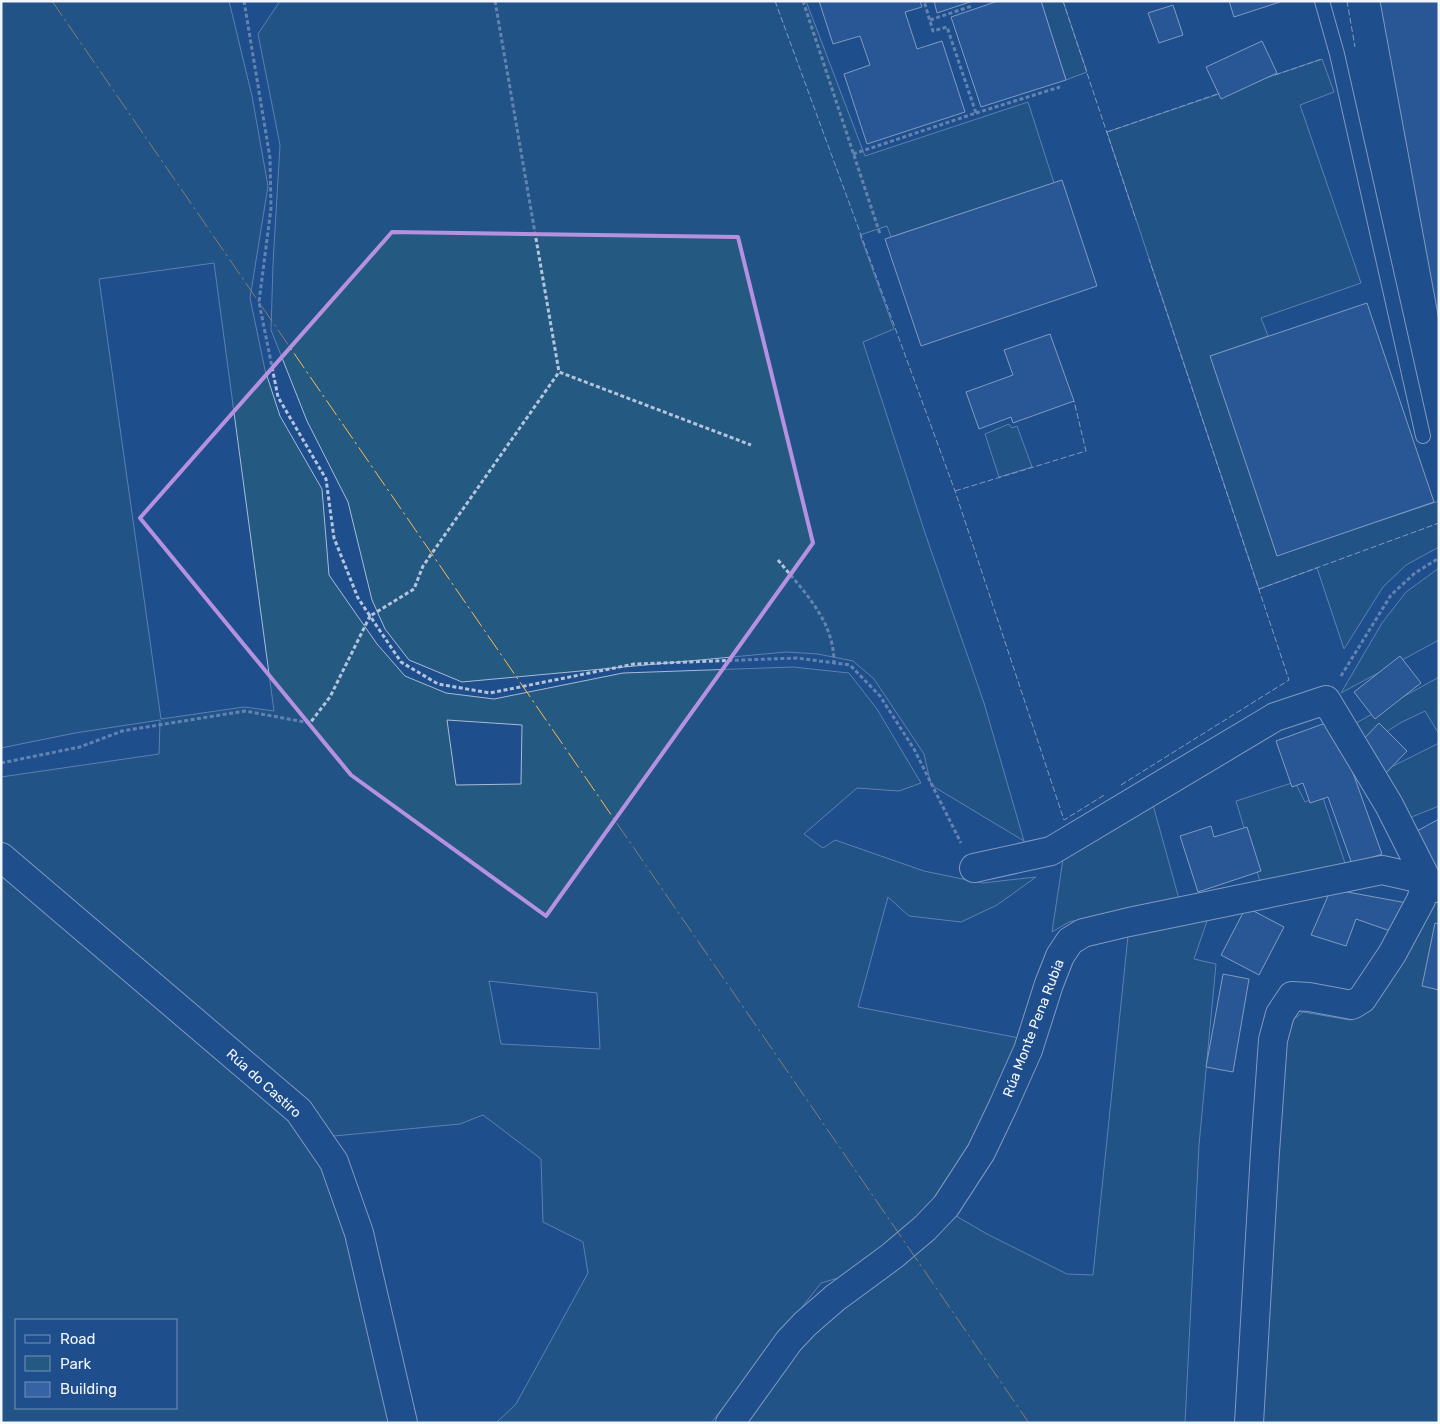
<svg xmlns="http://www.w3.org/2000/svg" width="1440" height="1424" viewBox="0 0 1440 1424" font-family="Rubik,sans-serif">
<rect width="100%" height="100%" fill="#1f4e8c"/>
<g fill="#245a82" stroke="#a8bbd7" fill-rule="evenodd">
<path d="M1 1H229L252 96 268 186 250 298 265 370 280 416 322 489 329 575 377 644 405 676 446 693 494 699 623 673 793 667 849 673 877 709 921 783 899 791 857 788 804 834 823 848 835 840 924 871 982 883 1036 877 997 905 961 922 909 916 888 897 858 1007 1019 1038 976 1140 935 1204 894 1243 845 1276 821 1283 711 1423H496L516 1404 588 1273 583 1242 543 1222 541 1159 483 1115 460 1124 334 1136 1 849V777L159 754 160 720 75 733 1 748ZM214 263 274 711 244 707 161 719 99 279ZM447 720 522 725 521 784 456 785ZM489 981 597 993 600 1049 501 1044Z"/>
<polygon points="280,1 806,1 865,156 1028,102 1054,183 891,237 887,226 860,235 894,329 863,342 926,536 984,703 1024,841 931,785 924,754 874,679 853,661 818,654 786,652 462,682 409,660 385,629 372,600 348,502 307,421 271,330 273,264 280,145 258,34"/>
<polygon points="1041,1 1063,1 1087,72 1066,80"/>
<polygon points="1322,59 1334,92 1300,105 1361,283 1261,318 1268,336 1211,356 1277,555 1439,501 1439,547 1406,565 1383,587 1344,649 1317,568 1259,589 1107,132"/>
<polygon points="1009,424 1012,428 1017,426 1032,467 999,477 985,434"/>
<polygon points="1439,568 1439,640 1341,693 1382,623 1406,592"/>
<polygon points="1439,677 1439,734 1425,711 1400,723 1365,746 1356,723"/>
<polygon points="1439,743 1439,806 1409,818 1379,773"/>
<polygon points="1295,782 1305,802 1322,795 1346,866 1261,885 1236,801"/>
<polygon points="1153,805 1179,899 1069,922 1052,932 1063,859"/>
<path d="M1 868 284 1113 318 1153 340 1209 395 1423H1ZM16 1320H176V1408H16Z"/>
<polygon points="1439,902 1439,1423 1252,1423 1282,1053 1294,1019 1303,1012 1350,1020 1363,1012 1431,903"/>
<polygon points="1209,915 1194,959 1216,964 1199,1145 1185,1423 740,1423 804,1342 951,1213 987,1234 1067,1274 1093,1275 1128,936"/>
</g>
<g fill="#3563a3" stroke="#f2f6ff">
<polygon points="819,1 920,1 922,7 905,12 917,49 942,41 965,112 867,144 844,74 870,65 860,36 833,44"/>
<polygon points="934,1 973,1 937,13"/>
<polygon points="998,1 1041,1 1066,80 981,107 951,17"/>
<polygon points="1229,1 1283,1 1234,17"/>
<polygon points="1380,1 1439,1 1439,320"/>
<polygon points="1173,5 1183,35 1159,43 1148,13"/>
<polygon points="1262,41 1277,73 1221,99 1206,67"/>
<polygon points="1062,180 1097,286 921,346 885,239"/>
<polygon points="1367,303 1434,502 1277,556 1210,356"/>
<polygon points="1050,334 1074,401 1013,423 1011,417 979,429 966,392 1013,375 1004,350"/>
<polygon points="1400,656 1421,683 1375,719 1354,692"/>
<polygon points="1334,720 1382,854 1352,864 1328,797 1310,803 1303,783 1292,787 1276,741"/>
<polygon points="1379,723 1407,751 1386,773 1358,745"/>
<polygon points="1439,819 1439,870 1438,871 1417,831"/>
<polygon points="1211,826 1214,837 1247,827 1261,871 1198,892 1180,836"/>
<polygon points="1331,889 1407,903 1396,933 1356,919 1346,946 1311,935"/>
<polygon points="1246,907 1284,927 1259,975 1221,955"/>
<polygon points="1435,923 1439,924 1439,990 1422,986"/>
<polygon points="1223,974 1249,979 1233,1072 1206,1067"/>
</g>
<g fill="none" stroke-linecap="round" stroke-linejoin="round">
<g stroke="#f2f6ff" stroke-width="16">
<polyline id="lane" points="1322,1 1337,54 1423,436"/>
</g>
<g stroke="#f2f6ff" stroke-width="30">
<g id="street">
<polyline points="1,857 299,1111 334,1162 359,1233 403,1423"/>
<polyline points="974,868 1051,851 1275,717 1326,700 1389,805 1427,880 1421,900 1392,954 1362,999 1352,1005 1309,997 1292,996 1280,1014 1273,1040 1265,1152 1249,1423"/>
<polyline points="730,1423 789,1341 805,1324 835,1298 892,1256 925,1228 946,1206 981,1152 1003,1106 1028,1050 1049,984 1060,956 1070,941 1083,933 1129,922 1382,870 1427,880 1435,888"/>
</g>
</g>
<g stroke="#b3c4dc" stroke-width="3" stroke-dasharray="4 2.5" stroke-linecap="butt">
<polyline points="244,1 270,158 271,208 259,302 278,397 326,479 334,538 358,598 370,616 414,589 423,566 559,372 751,445"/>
<polyline points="495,1 559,372"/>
<polyline points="803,1 880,234"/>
<polyline points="930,20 972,6"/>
<polyline points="976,113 1060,87"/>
<polyline points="853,154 976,113 947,27 933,31 924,1"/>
<path d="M778 560C804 592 834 620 834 663"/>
<polyline points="1341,676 1391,595 1415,573 1439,558"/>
<polyline points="1,763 80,747 122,731 245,711 310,723 330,697 370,616 401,662 438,684 490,693 634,664 797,658 850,665 880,696 914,749 961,843"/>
</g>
<use href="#lane" stroke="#1f4e8c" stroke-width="14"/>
<use href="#street" stroke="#1f4e8c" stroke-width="28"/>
<g stroke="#f2f6ff" stroke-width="1" stroke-dasharray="6 2.5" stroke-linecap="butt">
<polyline points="775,1 955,491 1064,820 1106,794"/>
<polyline points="1063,1 1136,220"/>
<polyline points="1347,1 1355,47"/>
<polyline points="1275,75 1322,59"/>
<polyline points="1107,132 1220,93"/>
<polyline points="955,491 1086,451 1074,401"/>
<polyline points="1259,589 1439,523"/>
<polyline points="1121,785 1289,680 1149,259"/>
</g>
<polyline stroke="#ffb74d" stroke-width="1" stroke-dasharray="18 4 2.5 4" stroke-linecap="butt" points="52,1 1029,1423"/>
</g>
<path d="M0 0H1440V1424H0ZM392 232 738 237 813 543 546 916 351 775 140 518Z" fill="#1f4e8c" fill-opacity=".55" fill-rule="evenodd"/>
<path fill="none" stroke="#b691df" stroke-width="4" stroke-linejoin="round" d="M392 232 738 237 813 543 546 916 351 775 140 518Z"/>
<g text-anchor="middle" stroke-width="4" stroke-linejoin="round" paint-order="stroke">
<g font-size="14" fill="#f2f6ff" stroke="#1f4e8c">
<text transform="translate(1033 1028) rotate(-69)" y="5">Rúa Monte Pena Rubia</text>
<text transform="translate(264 1083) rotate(42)" y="5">Rúa do Castiro</text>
</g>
</g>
<rect width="1440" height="1424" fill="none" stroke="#f2f6ff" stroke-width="5"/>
<rect x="15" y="1319" width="162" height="90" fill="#1f4e8c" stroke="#7391ba"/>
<rect x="25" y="1335" width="25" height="8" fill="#1f4e8c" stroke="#7391ba"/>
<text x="60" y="1344" font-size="15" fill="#f2f6ff">Road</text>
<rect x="25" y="1356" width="25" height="15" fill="#245a82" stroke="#7391ba"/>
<text x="60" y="1369" font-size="15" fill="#f2f6ff">Park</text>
<rect x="25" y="1382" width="25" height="15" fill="#3563a3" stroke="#7391ba"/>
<text x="60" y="1394" font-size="15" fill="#f2f6ff">Building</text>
</svg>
